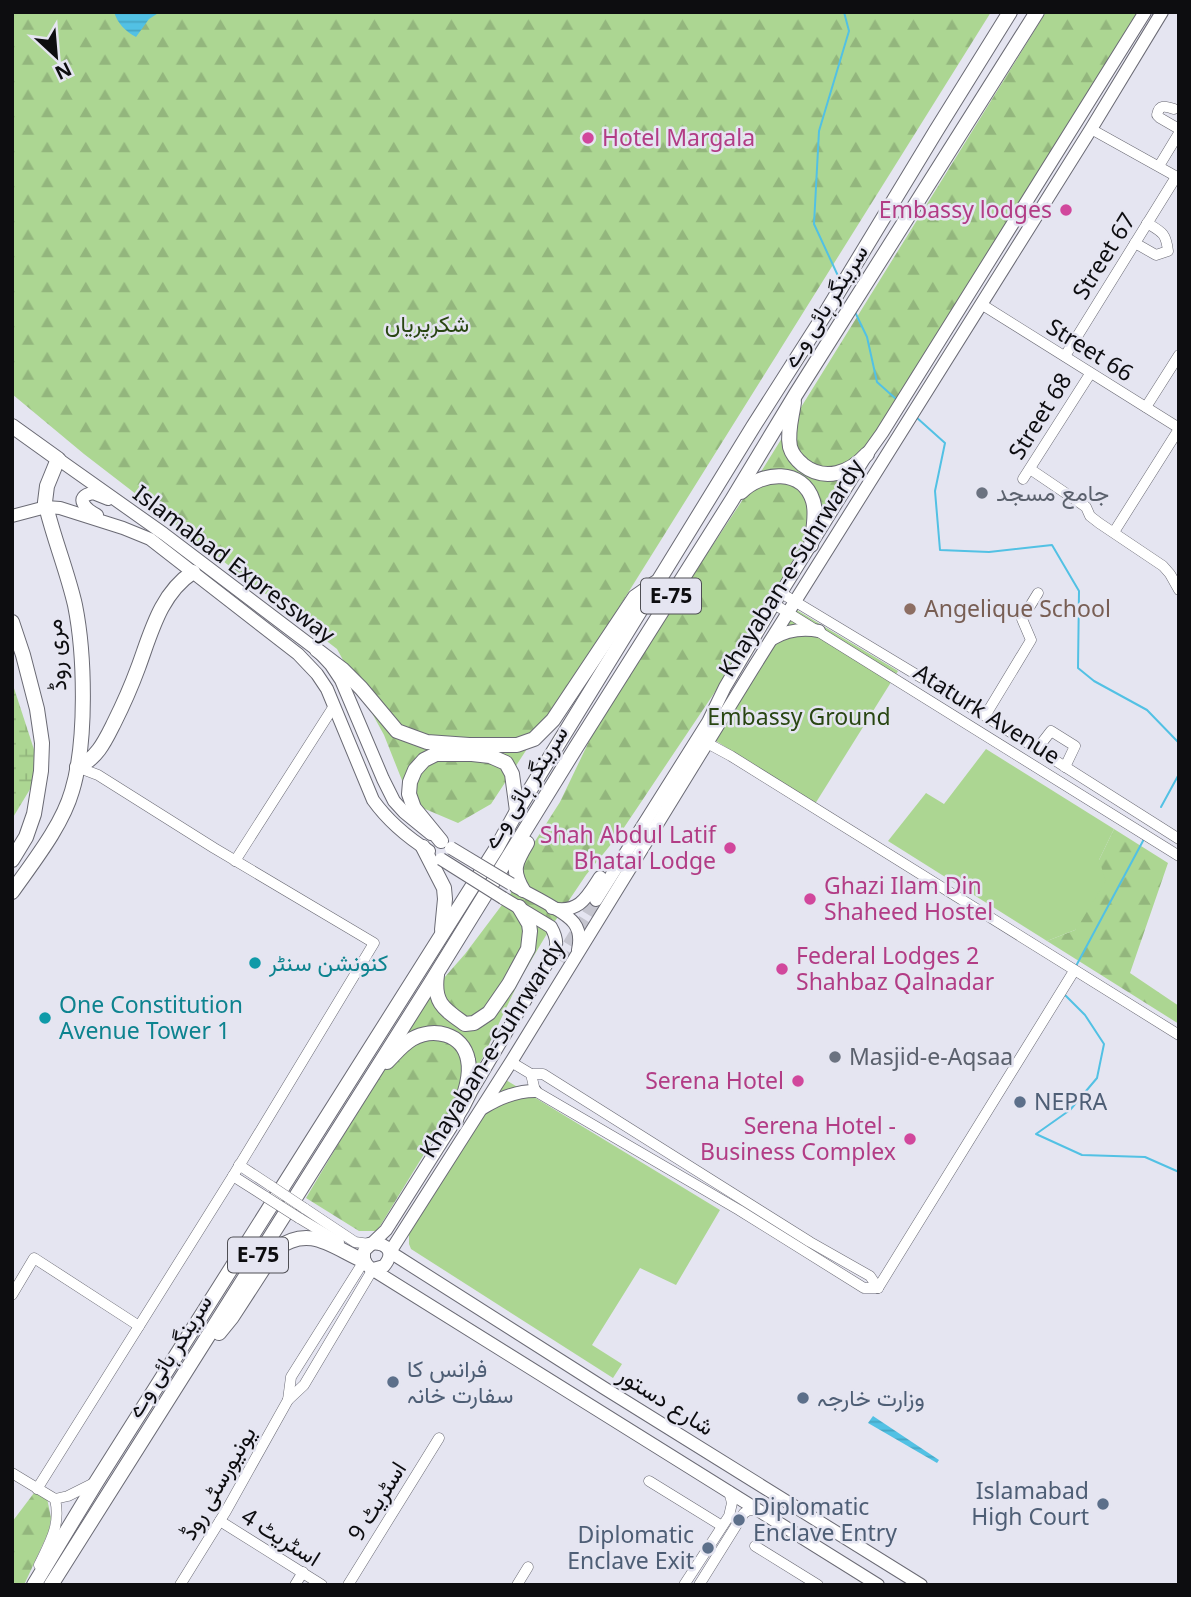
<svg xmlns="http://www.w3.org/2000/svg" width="1191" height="1597" viewBox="0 0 1191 1597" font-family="'Noto Sans',Vazirmatn,sans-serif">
<defs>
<pattern id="forest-firs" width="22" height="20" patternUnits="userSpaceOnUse" patternTransform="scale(1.75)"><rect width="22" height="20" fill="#acd692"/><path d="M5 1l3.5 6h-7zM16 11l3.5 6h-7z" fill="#93b67d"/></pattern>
<pattern id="wetland-marsh" width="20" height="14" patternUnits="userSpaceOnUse" patternTransform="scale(1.75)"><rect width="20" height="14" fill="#acd692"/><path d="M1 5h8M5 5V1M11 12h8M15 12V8" fill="none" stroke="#93b67d"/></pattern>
<pattern id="water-rules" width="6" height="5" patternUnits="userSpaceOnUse" patternTransform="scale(1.75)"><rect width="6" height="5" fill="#52c1e4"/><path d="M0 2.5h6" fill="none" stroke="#46a5c3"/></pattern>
</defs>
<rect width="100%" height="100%" fill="#e5e5f1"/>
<g fill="url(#forest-firs)">
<polygon points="12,12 991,12 606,628 491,804 458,823 411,803 384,735 337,649 84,454 12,394"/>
<polygon points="1046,12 1142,12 733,665 621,832 586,875 551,927 520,979 481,1061 377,1231 359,1231 306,1198 340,1141 437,986 465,954 511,893 523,860 560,802 593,733 693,575 759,475"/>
<polygon points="1114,829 1168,863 1130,973 1179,1006 1179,1024 1047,941 1075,930 1099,860"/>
<polygon points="37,1489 47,1498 51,1518 49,1531 24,1585 12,1585 12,1522"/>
</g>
<polygon fill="url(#wetland-marsh)" points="12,682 41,771 12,819"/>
<g fill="#acd692">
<polygon points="795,609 898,671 815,804 713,739"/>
<polygon points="986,749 1114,829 1099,860 1106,881 1075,930 1047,941 888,841 926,793 944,804"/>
<polygon points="506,1080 720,1210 676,1285 640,1268 592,1345 622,1364 613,1378 411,1249 409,1244 409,1234"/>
</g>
<g fill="url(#water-rules)">
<path d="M114 12H160L149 19 136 37C125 31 118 24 114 12Z"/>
<polygon points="873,1416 939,1460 937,1463 868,1423"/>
</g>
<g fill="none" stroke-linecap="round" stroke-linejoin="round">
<g stroke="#52c1e4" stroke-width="2">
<polyline points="839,278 814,224 819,131 849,31 844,12"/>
<polyline points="855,312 867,337 877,382 896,399"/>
<polyline points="916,417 945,443 935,491 940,550 989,552 1052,545 1079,591 1078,668 1094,681 1147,710 1179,743"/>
<polyline points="1161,807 1179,774"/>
<polyline points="1076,966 1144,839"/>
<polyline points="1065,995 1085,1015 1104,1044 1097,1078 1070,1110 1036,1134 1082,1155 1145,1157 1179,1172"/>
</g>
<polyline stroke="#c5c5cf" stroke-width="12" stroke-dasharray="12 6" stroke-linecap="butt" points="559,960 596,900"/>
<g stroke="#6a6a74" stroke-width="11">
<g id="minor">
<path d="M1174 109C1166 106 1159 104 1157 115L1160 118 1179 129"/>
<polyline points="1091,129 1179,178"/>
<polyline points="1159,166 1179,133"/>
<path d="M1135 243 1156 255 1168 251C1166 233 1162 232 1147 223"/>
<polyline points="981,304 1179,428"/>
<polyline points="1065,356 1176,177"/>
<polyline points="1146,407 1179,355"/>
<polyline points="1030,469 1086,507 1090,516 1099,523 1163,566 1170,574 1179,590"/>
<polyline points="1023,479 1090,374"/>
<polyline points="1114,532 1179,429"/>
<polyline points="781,593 985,716 1179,839"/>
<polyline points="774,604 1179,856"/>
<polyline points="985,716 1031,640 1022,619 1038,593"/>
<polyline points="707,743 731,756 1179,1035"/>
<polyline points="1037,749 1051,731 1075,746 1065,767"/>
<polyline points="235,861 334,706"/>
<polyline points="511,1062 531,1074 543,1074 810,1242 870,1276 878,1288"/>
<polyline points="531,1074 535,1091 739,1210 864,1288 878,1288"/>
<polyline points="239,1165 271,1186"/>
<polyline points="233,1176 266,1197"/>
<polyline points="304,1208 355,1242 369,1244"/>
<polyline points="299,1218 339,1242"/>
<polyline points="878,1288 1074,971"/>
<polyline points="12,1295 34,1258 139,1326"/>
<polyline points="288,1400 291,1377 364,1261"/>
<polyline points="12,1473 55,1499 68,1496 96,1482"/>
<polyline points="649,1481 722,1526"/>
<polyline points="37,1489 233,1176 374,943 214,848 98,775 77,767"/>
<polyline points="220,1521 322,1585"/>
<polyline points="755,1546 818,1585"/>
<path d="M39 1565C50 1542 61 1525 55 1499"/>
<polyline points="180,1585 226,1511 288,1400 304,1385 373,1269"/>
<polyline points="295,1585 303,1572"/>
<polyline points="348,1585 439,1438"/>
<polyline points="517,1585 528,1567"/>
<polyline points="684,1585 729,1516 732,1503 729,1491"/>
<polyline points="699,1585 744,1513 749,1510 760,1511"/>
</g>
</g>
<g stroke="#6a6a74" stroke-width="14">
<g id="major">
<polyline points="58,459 164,534 317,650 331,665 341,680 383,779 394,801 404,812 431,834"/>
<path d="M97 515C87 510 72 497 93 493L108 499"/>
<path d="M12 516 46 507 60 508 123 528 150 539 298 654 317 674 327 689 373 800C388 821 407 837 429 851"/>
<path d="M772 639C787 630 802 628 819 631"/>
<path d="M516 887C530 894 566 912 574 923 580 931 580 941 578 950"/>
<path d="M503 898 551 927C555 934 558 942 555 950L471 1092 463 1108 386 1230 364 1251V1261L370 1268 878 1585"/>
<polyline points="596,900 708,722 725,687 774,604 867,454 882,433 1145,12"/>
<path d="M552 908C579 914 587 897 600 877"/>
<path d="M483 1108C499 1098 515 1091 535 1091"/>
<path d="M369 1244C386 1241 396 1252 384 1266L373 1269"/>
<polyline points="921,1585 604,1388 390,1252 511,1062 752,670 1091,129 1162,12"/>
</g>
</g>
<g stroke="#6a6a74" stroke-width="16">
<g id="highway">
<path d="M794 402C792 417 787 432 790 447 792 454 797 460 803 465 825 482 850 473 867 454"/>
<path d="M12 426 58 459 47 486 45 502C53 537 67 570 75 605 85 655 87 742 72 791 62 826 33 862 12 892"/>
<path d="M741 492C762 471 803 468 813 501 817 514 813 531 811 545"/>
<polyline points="12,622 23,655 37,709 42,743 41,771 34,814 26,837 12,860"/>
<polyline points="317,650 342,669 361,688 397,731 427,742 469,745 517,745 534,739 553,720 635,597 655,583"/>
<path d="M77 767C97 759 105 741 114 723 123 705 131 687 138 668 151 633 160 594 193 572"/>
<polyline points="441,841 414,808 409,794 410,782 415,770 424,760 436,754 472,754 490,756 506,763 512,774 517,811"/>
<polyline points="423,847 444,888 445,899 442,930"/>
<path d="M523 890C511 870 515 863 527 843"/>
<path d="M437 975C433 1003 444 1009 465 1024L474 1023 489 1013 509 984 528 949 530 931 529 924 519 907"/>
<path d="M387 1062C395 1054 402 1045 412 1039 433 1027 463 1033 468 1060 472 1079 461 1102 456 1120"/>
<path d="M219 1333 232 1317 276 1249C310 1224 332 1247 364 1261"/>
<polyline points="34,1585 97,1481 496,849 517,811 753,427 825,314 936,131 1010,12"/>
<polyline points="51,1585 430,984 575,749 732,500 796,394 1037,12"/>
</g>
</g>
<use href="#minor" stroke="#fff" stroke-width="10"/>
<use href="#major" stroke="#fff" stroke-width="12"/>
<use href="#highway" stroke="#fff" stroke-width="14"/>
<g stroke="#6a6a74" stroke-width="11" stroke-linecap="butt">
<g id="minor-bridge">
<polyline points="271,1186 304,1208"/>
<polyline points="266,1197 299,1218"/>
</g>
</g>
<g stroke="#6a6a74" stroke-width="14" stroke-linecap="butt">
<g id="major-bridge">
<polyline points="451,848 511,884"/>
<polyline points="441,859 503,898"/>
</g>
</g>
<use href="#minor-bridge" stroke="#fff" stroke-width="10"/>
<use href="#major-bridge" stroke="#fff" stroke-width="12"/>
</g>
<g fill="#d1479c" stroke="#e5e5f1" stroke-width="2.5">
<circle cx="588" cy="138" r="7"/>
<circle cx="1066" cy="210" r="7"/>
<circle cx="730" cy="848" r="7"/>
<circle cx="810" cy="899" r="7"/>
<circle cx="782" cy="969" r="7"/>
<circle cx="798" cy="1081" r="7"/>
<circle cx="910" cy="1139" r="7"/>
</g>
<g fill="#6b7280" stroke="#e5e5f1" stroke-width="2.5">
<circle cx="982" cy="493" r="7"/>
<circle cx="835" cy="1057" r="7"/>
</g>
<circle fill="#8d6e63" stroke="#e5e5f1" stroke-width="2.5" cx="910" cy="609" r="7"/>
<g fill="#0f9aa8" stroke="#e5e5f1" stroke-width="2.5">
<circle cx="255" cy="963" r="7"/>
<circle cx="45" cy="1018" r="7"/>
</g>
<g fill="#5c6f8a" stroke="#e5e5f1" stroke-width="2.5">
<circle cx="1020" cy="1102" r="7"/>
<circle cx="393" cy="1382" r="7"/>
<circle cx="803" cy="1398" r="7"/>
<circle cx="1103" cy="1504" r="7"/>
<circle cx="739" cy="1520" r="7"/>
<circle cx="708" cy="1548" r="7"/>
</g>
<g text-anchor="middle" stroke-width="5" stroke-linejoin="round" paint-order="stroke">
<g fill="#e5e5f1" stroke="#4e4e54" stroke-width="2">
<rect x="641" y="578.5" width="60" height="35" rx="5"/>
<rect x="228" y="1237.5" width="60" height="35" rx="5"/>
</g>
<g font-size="21" font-weight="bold" fill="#0d0d10">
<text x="671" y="603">E-75</text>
<text x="258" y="1262">E-75</text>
</g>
<g font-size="23" fill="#b23c85" stroke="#e5e5f1" text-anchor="end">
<text x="602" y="146" text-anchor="start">Hotel Margala</text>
<text x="1052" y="218">Embassy lodges</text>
<text x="716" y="843">Shah Abdul Latif<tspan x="716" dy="26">Bhatai Lodge</tspan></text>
<text x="824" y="894" text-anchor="start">Ghazi Ilam Din<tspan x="824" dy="26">Shaheed Hostel</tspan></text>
<text x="796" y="964" text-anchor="start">Federal Lodges 2<tspan x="796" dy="26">Shahbaz Qalnadar</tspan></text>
<text x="784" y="1089">Serena Hotel</text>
<text x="896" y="1134">Serena Hotel -<tspan x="896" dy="26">Business Complex</tspan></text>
</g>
<g font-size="23" fill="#0d0d10" stroke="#e5e5f1">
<text transform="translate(1104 256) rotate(-58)" y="8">Street 67</text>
<text transform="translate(825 306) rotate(-58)" y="8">سرینگر ہائی وے</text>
<text transform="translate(1090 350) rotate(32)" y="8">Street 66</text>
<text transform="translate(1040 416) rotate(-58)" y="8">Street 68</text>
<text transform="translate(234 564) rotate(37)" y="8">Islamabad Expressway</text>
<text transform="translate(791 568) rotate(-58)" y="8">Khayaban-e-Suhrwardy</text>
<text transform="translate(56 655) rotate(-94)" y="8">مری روڈ</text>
<text transform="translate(987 714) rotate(32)" y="8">Ataturk Avenue</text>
<text transform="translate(525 787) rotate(-58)" y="8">سرینگر ہائی وے</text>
<text transform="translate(492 1049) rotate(-58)" y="8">Khayaban-e-Suhrwardy</text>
<text transform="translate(169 1356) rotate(-58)" y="8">سرینگر ہائی وے</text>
<text transform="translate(666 1401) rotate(32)" y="8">شارع دستور</text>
<text transform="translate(218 1483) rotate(-60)" y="8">یونیورسٹی روڈ</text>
<text transform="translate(377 1501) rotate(-58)" y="8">اسٹریٹ 9</text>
<text transform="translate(281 1537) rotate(32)" y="8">اسٹریٹ 4</text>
</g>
<g font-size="23" fill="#294612" stroke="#e5e5f1">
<text x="427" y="332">شکرپریاں</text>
<text x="799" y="725">Embassy Ground</text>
</g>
<g font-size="23" fill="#5b616d" stroke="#e5e5f1" text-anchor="start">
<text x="996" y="501">جامع مسجد</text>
<text x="849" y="1065">Masjid-e-Aqsaa</text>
</g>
<g font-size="23" fill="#785e54" stroke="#e5e5f1" text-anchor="start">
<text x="924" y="617">Angelique School</text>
</g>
<g font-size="23" fill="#0d838f" stroke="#e5e5f1" text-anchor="start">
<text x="269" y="971">کنونشن سنٹر</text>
<text x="59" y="1013">One Constitution<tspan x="59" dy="26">Avenue Tower 1</tspan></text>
</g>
<g font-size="23" fill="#4e5e75" stroke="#e5e5f1" text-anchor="start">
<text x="1034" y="1110">NEPRA</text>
<text x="407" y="1377">فرانس کا<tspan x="407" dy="26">سفارت خانہ</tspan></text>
<text x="817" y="1406">وزارت خارجہ</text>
<text x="1089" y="1499" text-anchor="end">Islamabad<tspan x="1089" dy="26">High Court</tspan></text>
<text x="753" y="1515">Diplomatic<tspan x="753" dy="26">Enclave Entry</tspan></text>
<text x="694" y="1543" text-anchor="end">Diplomatic<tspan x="694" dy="26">Enclave Exit</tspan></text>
</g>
</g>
<rect width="1191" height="1597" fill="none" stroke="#0d0d10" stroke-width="28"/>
<g transform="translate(56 56) rotate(154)" stroke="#e5e5f1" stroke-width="5" paint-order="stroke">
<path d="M0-5L12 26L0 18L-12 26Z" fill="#0d0d10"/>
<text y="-10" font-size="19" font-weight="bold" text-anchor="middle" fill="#0d0d10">N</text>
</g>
</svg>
